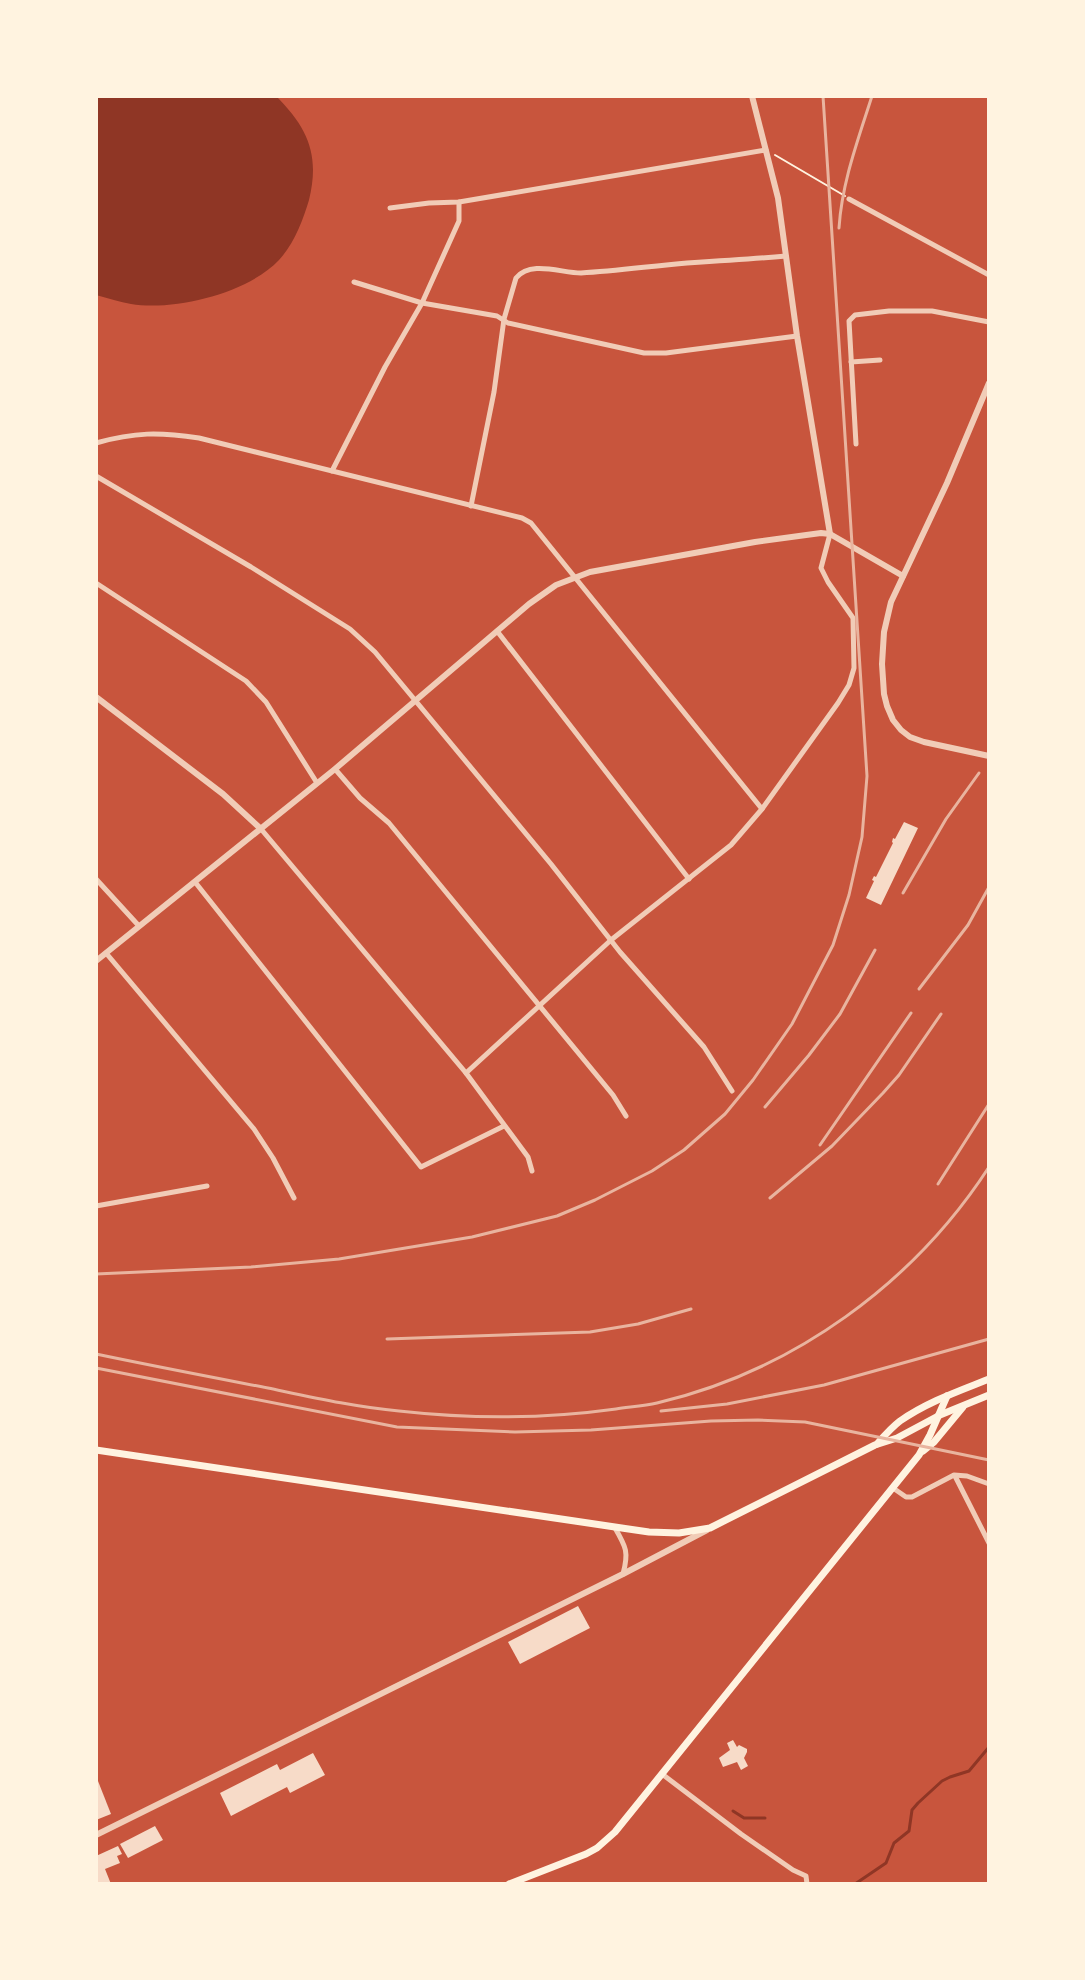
<svg xmlns="http://www.w3.org/2000/svg" width="1085" height="1980" viewBox="0 0 1085 1980" font-family="'Exo 2',sans-serif">
<rect width="100%" height="100%" fill="#c8553d"/>
<path fill="#8f3625" d="M96 96H276C308 128 320 155 309 200 303 220 294 244 279 260 248 293 175 311 131 304 120 302 108 298 96 295Z"/>
<g fill="none" stroke-linecap="round" stroke-linejoin="round">
<g stroke="#8f3625" stroke-width="3">
<polyline points="733,1811 744,1818 765,1818"/>
<polyline points="855,1884 886,1863 894,1843 909,1831 912,1810 918,1803 942,1781 950,1777 969,1771 989,1747"/>
</g>
</g>
<g fill="#f7dbc8">
<polygon points="904,822 918,828 881,905 866,898 874,881 872,880 874,876 876,877 893,843 892,842 893,838 895,839"/>
<polygon points="578,1606 590,1628 520,1664 508,1642"/>
<polygon points="733,1740 737,1747 739,1745 747,1749 747,1752 744,1758 748,1766 741,1770 737,1762 723,1767 719,1758 730,1750 727,1743"/>
<polygon points="313,1753 325,1775 290,1793 287,1787 231,1816 220,1793 277,1764 280,1770"/>
<polygon points="96,1776 111,1814 96,1820"/>
<polygon points="155,1826 163,1840 128,1858 120,1844"/>
<polygon points="118,1846 122,1854 117,1856 120,1863 105,1869 111,1884 96,1884 96,1856"/>
</g>
<g fill="none" stroke-linecap="round" stroke-linejoin="round">
<polyline stroke="#fff3e0" stroke-width="2" points="775,155 845,196"/>
<g stroke="#f1ccb7" stroke-width="5">
<polyline points="849,199 989,275"/>
<polyline points="390,208 429,203 459,202 766,150"/>
<polyline points="354,282 422,303 497,316 508,323 644,353 666,353 797,336"/>
<polyline points="851,362 880,360"/>
<path d="M96 443C135 432 159 432 199 438L522 518 531 523 762 809"/>
<polyline points="856,444 849,321 855,315 889,311 932,311 989,322"/>
<polyline points="332,471 385,367 422,303 459,221 459,202"/>
<polyline points="96,476 251,567 350,629 375,652 551,864 620,952 704,1047 732,1091"/>
<path d="M471 506 494 392 504 319 516 278C531 260 561 273 581 273 617 271 651 266 687 263 720 261 753 259 786 256"/>
<polyline points="96,583 246,681 266,702 317,783"/>
<polyline points="497,631 689,879"/>
<polyline points="335,769 360,798 389,823 613,1095 626,1116"/>
<polyline points="261,829 466,1073 528,1157 532,1171"/>
<polyline points="96,879 139,926"/>
<polyline points="195,882 421,1167 504,1126"/>
<polyline points="106,953 254,1129 273,1158 294,1198"/>
<polyline points="466,1073 611,940 731,845 762,809 838,703 849,685 854,668 853,618 828,582 821,568 830,534"/>
<polyline points="96,1206 207,1186"/>
<polyline points="955,1476 989,1543"/>
<polyline points="893,1488 906,1497 912,1497 954,1475 967,1476 989,1484"/>
<path d="M615 1528C626 1547 629 1552 623 1574"/>
<polyline points="662,1774 741,1834 793,1870 806,1876 807,1884"/>
</g>
<g stroke="#f1ccb7" stroke-width="6">
<polyline points="752,96 778,198 797,336 830,534"/>
<polyline points="989,383 947,483 891,602 884,632 882,664 884,694 887,706 893,720 901,730 910,737 924,742 989,756"/>
<polyline points="96,697 223,794 261,829"/>
<polyline points="96,961 335,769 529,604 556,585 590,572 755,542 821,533 830,534 903,576"/>
<polyline points="96,1835 623,1574 707,1530"/>
</g>
<g stroke="#fff3e0" stroke-width="7">
<path d="M877 1444C884 1436 892 1427 900 1421 927 1402 959 1391 989 1379"/>
<polyline points="96,1450 615,1527 649,1532 679,1533 710,1528 875,1445 897,1438 940,1415 989,1395"/>
<polyline points="923,1451 934,1442 963,1407"/>
<polyline points="509,1884 586,1854 597,1848 615,1832 919,1455 930,1435 947,1396"/>
</g>
<g stroke="#e9b49f" stroke-width="3">
<path d="M839 228C842 182 858 140 872 96"/>
<polyline points="903,893 946,819 979,773"/>
<polyline points="919,989 968,925 989,887"/>
<polyline points="765,1107 809,1055 840,1014 875,950"/>
<polyline points="820,1145 911,1013"/>
<polyline points="938,1184 989,1104"/>
<polyline points="770,1198 832,1146 883,1093 899,1075 941,1014"/>
<polyline points="96,1274 251,1267 339,1259 472,1237 557,1216 595,1200 652,1171 684,1150 725,1114 753,1080 792,1024 833,945 849,895 862,837 867,776 823,96"/>
<polyline points="387,1339 590,1332 638,1324 691,1309"/>
<path d="M96 1354C153 1366 211 1377 268 1388 311 1397 355 1407 399 1411 470 1419 544 1419 616 1409 629 1407 644 1406 657 1403 793 1371 913 1284 989 1167"/>
<polyline points="96,1368 397,1427 515,1432 591,1430 711,1421 758,1420 805,1422 989,1460"/>
<polyline points="661,1411 727,1404 824,1385 989,1339"/>
</g>
</g>
<rect width="1085" height="1980" fill="none" stroke="#fff3e0" stroke-width="196"/>
</svg>
